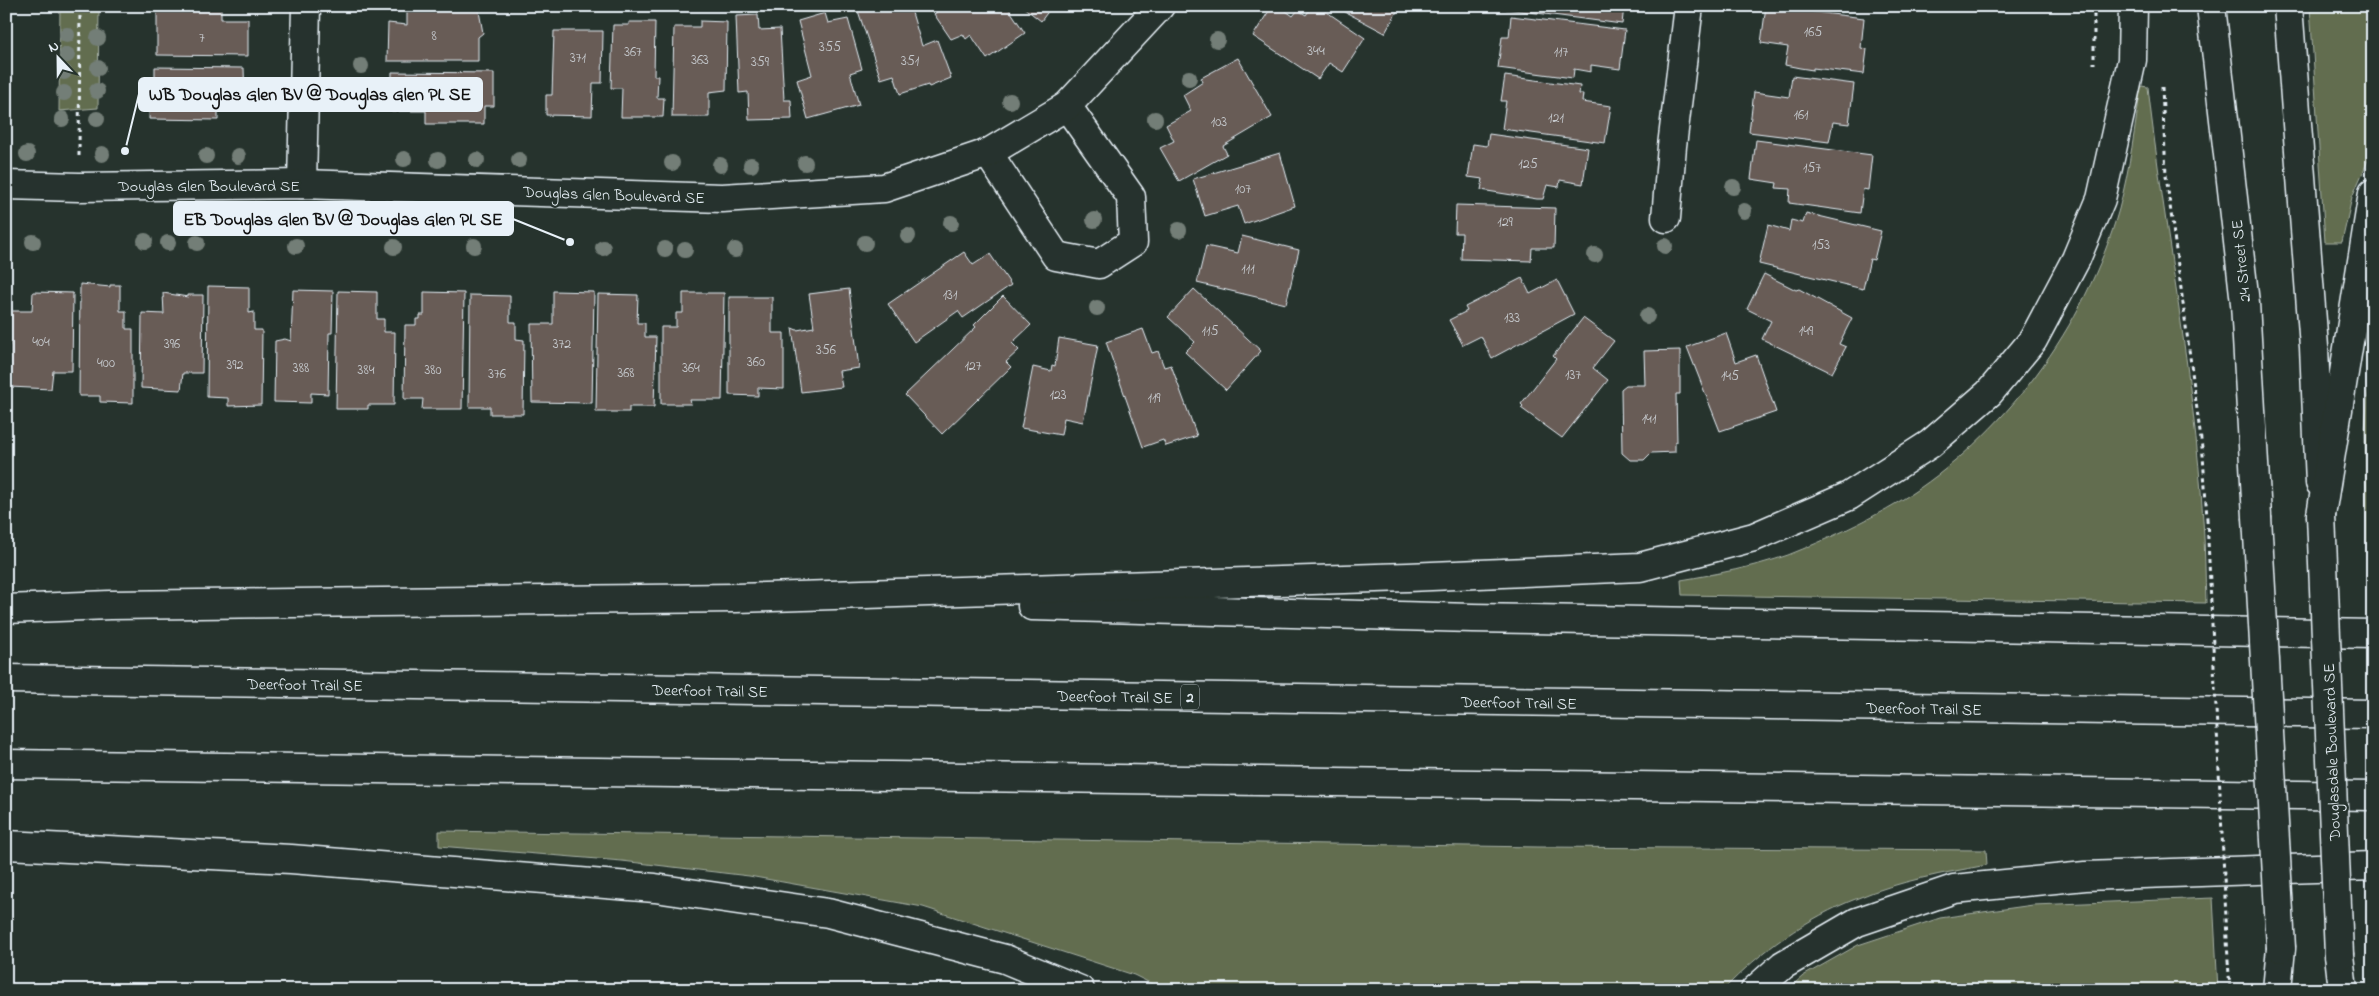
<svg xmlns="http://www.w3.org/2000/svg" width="2379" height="996" viewBox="0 0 2379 996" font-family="'Indie Flower',sans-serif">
<rect width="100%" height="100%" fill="#26332d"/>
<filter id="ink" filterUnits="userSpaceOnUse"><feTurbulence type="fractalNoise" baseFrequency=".02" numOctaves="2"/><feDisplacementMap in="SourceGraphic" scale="10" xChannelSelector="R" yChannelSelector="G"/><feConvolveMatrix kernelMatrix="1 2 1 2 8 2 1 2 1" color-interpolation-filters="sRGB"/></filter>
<g filter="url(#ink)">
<g fill="#626d4f" stroke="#a5afa4">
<polygon points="60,6 99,6 98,108 59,111"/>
<polygon points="2310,6 2373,6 2373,149 2352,197 2342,242 2325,242"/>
<path d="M2141 86 2148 87C2164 231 2194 375 2203 520 2205 548 2205 576 2206 603L1682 595 1681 580C1717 574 1754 567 1788 555 1826 540 1865 522 1900 501 2004 437 2086 326 2119 209 2130 168 2135 127 2141 86Z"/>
<polygon points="2373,323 2373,604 2368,604 2365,430"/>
<path d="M439 831 1539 847 1986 850 1987 865C1944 873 1899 881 1858 898 1806 918 1761 951 1723 990H1164L1134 975 923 907 749 876 622 861 439 846Z"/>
<polygon points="2213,898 2218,990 1787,990 1803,976 1858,945 1940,918 2033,905"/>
</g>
<g fill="#675b57" stroke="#e8f1f8">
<polygon points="157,6 221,6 221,19 248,19 248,56 157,55"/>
<polygon points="407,6 478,6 483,33 478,37 478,61 387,61 388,23 407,25"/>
<polygon points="873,6 910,6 922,46 937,40 951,78 929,87 928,85 900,94 894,75 881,79 858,11"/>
<polygon points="933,6 1007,6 1025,33 987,59 971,35 966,39 963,34 951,39 934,14 937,12"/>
<polygon points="1022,6 1052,6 1041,21"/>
<polygon points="1272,6 1279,6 1293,16 1298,10 1306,15 1312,6 1318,6 1365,38 1343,72 1329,63 1318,79 1253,36"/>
<polygon points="1334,6 1400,6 1385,33"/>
<polygon points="1506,6 1624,6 1622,24 1506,9"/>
<polygon points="1766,6 1864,18 1861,48 1867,49 1864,74 1813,68 1813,70 1800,68 1785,65 1788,47 1761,43"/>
<polygon points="825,13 828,23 848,19 862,69 850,73 859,105 808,119 797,80 812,75 798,21"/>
<polygon points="758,15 759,30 780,29 784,100 791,100 792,119 749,120 748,92 739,93 736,16"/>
<polygon points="1511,16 1625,30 1620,69 1591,65 1591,72 1574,69 1573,78 1498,68 1502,37 1509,37"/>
<polygon points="700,21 727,22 726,90 709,92 709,117 672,117 674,27 700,27"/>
<polygon points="629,22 655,22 654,76 658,76 657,98 664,98 663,117 621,117 622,88 611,88 613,25 629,25"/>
<polygon points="554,31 603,31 602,83 593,83 592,116 546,115 546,95 552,95"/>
<polygon points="1238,58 1272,117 1223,146 1227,154 1179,181 1160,148 1174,141 1166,125 1191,111 1183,95 1203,82 1201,78"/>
<polygon points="155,67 244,68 245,104 218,103 218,120 149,119 150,93 155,93"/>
<polygon points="392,72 494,73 494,106 484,106 484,124 426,124 426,111 392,111"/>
<polygon points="1505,76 1580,86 1579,94 1583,94 1582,102 1611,106 1605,143 1502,129 1506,101 1501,101"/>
<polygon points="1792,76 1854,84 1849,124 1833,122 1829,142 1749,132 1754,92 1789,97"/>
<polygon points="1489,134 1588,148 1583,184 1560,180 1559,187 1547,185 1543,199 1537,199 1481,190 1483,179 1468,177 1473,144 1487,146"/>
<polygon points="1756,140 1872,155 1868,190 1863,189 1860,213 1789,203 1790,189 1776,188 1777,183 1751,179"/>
<polygon points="1280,153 1295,206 1244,224 1238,206 1205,216 1193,179"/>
<polygon points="1456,205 1555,208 1554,248 1532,248 1531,261 1461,259 1462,233 1455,233"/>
<polygon points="1806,213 1881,231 1874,260 1870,259 1863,289 1759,264 1768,225 1789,231 1791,220 1803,223"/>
<polygon points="1242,236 1299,250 1286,304 1197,283 1206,246 1238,253"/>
<polygon points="964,252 973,265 990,254 1011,285 963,318 958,311 914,342 888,304"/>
<polygon points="1764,274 1796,290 1799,289 1852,318 1839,344 1846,347 1832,373 1762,339 1771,321 1747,309"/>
<polygon points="1522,278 1530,294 1557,280 1574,314 1492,358 1481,336 1463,345 1449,320 1467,311 1465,307"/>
<polygon points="80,284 110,287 110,285 120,285 120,311 126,311 126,329 133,329 133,403 100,402 100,396 79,396"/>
<polygon points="208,286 249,287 249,313 254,312 254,330 262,330 261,405 228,406 228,398 207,397"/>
<polygon points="849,289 859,368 839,371 842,387 801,392 792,328 797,330 814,327 809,294"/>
<polygon points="1194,289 1261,351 1226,390 1185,352 1195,342 1168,317"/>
<polygon points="293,290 333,291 332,333 329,333 328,394 311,393 311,403 274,402 275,341 285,339 291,341"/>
<polygon points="338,291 377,292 377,319 384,319 384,332 395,332 394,405 368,405 368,409 336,409"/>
<polygon points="553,291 594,292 592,403 532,402 531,324 553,324"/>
<polygon points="33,292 73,293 72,371 53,371 51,389 10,387 11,311 32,311"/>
<polygon points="424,292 464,293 462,409 422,409 423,399 404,399 405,325 416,325 416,319 420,319 420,315 424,315"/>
<polygon points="163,293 188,297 188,295 203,295 202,373 183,373 181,390 141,388 142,313 164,314"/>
<polygon points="683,293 724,293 722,400 690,400 691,404 661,404 661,327 676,327 676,313 683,313"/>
<polygon points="598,294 638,295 637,323 645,323 645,337 656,337 654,407 629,407 629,412 596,412"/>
<polygon points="470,295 510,296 510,322 516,322 516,339 524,340 523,414 490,414 490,407 469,407"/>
<polygon points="1003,296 1031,325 1012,343 1019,350 1006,362 1011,367 942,434 905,395 976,327 974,325"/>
<polygon points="729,297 772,297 772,333 784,333 784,389 758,388 758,396 729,395"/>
<polygon points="1583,318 1614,341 1593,368 1608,380 1562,438 1521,408 1523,406 1521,404 1556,359 1553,356"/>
<polygon points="1143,329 1152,353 1158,351 1164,367 1171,365 1197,436 1166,446 1163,440 1143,447 1106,342"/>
<polygon points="1726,333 1736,362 1756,355 1776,412 1720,431 1687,347"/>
<polygon points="1059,338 1098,345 1083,422 1064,418 1061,435 1021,428 1033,367 1051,371 1052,365 1055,366"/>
<polygon points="1680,350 1680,394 1676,394 1677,442 1675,442 1675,452 1651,453 1644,460 1630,460 1622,453 1621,389 1626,385 1645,385 1644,351"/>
</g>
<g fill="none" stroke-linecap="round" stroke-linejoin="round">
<g stroke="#e8f1f8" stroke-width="31">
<g id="street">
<polyline points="988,153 1056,256 1099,264 1133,242 1131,197 1067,106"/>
<polyline points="302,184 306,6"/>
<polyline points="1666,218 1672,146 1689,6"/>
</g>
</g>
<g stroke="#e8f1f8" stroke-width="31">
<g id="secondary">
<polyline points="2211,6 2245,303 2257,517"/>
<polyline points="2288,6 2314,347 2320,483"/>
<polyline points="6,185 79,187 302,184 722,198 884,188 988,153 1067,106 1160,6"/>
<polyline points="2339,955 2343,990"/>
</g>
</g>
<g stroke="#e8f1f8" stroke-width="31">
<g id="highway">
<polyline points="2321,515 2373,193"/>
<polyline points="1032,606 1472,618 2373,634"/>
<polyline points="6,609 110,605 736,598 1408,577 1640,567 1754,537 1849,496 1930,444 1989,393 2033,340 2076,259 2101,199 2132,60 2133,6"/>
<polyline points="6,679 2373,714"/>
<polyline points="6,764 2373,796"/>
<polyline points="6,845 291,859 655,888 828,913 1005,959 1080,990"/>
<polyline points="1755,990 1783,965 1857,922 1954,889 2085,876 2373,866"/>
<polyline points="2277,990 2281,948"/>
</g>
</g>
<g stroke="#e8f1f8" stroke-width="3" stroke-dasharray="4 4" stroke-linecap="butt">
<polyline points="2094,6 2094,64"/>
<polyline points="2162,87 2166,175 2203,455 2207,519"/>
<polyline points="79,156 80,6"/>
<polyline points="2228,960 2230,990"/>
</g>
<use href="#street" stroke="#26332d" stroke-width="28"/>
<use href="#secondary" stroke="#26332d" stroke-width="28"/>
<use href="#highway" stroke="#26332d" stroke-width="28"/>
<g stroke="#e8f1f8" stroke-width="31" stroke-linecap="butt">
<g id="secondary-bridge">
<polyline points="2321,515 2339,955"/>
<polyline points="2257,517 2281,948"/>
</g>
</g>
<polyline stroke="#e8f1f8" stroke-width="3" stroke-dasharray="4 4" stroke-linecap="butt" points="2207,519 2228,960"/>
<use href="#secondary-bridge" stroke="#26332d" stroke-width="28"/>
</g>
<g fill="#737e77">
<circle cx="67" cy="35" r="8"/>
<circle cx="98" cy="38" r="8"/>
<circle cx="1217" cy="40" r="8"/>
<circle cx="67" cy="55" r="8"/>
<circle cx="361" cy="66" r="8"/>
<circle cx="98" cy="68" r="8"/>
<circle cx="64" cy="72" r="8"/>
<circle cx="1189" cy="78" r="8"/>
<circle cx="97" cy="91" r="8"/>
<circle cx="64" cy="93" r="8"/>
<circle cx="1010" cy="101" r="8"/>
<circle cx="62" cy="119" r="8"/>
<circle cx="97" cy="119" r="8"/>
<circle cx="1155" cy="119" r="8"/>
<circle cx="27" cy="154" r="8"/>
<circle cx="102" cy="154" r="8"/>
<circle cx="206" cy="156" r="8"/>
<circle cx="238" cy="156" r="8"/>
<circle cx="404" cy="159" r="8"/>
<circle cx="438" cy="160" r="8"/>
<circle cx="477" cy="160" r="8"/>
<circle cx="519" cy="160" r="8"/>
<circle cx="672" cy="163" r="8"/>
<circle cx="805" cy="163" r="8"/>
<circle cx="720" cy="165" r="8"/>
<circle cx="751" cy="165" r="8"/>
<circle cx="1733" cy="187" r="8"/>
<circle cx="1744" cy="211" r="8"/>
<circle cx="1094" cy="220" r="8"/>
<circle cx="951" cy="223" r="8"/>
<circle cx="1179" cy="230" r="8"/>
<circle cx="908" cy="236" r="8"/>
<circle cx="145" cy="241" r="8"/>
<circle cx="33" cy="242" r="8"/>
<circle cx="168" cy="243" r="8"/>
<circle cx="197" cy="243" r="8"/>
<circle cx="865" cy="243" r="8"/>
<circle cx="296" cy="246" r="8"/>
<circle cx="474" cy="246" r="8"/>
<circle cx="1665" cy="246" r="8"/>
<circle cx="394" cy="247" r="8"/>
<circle cx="603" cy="248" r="8"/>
<circle cx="665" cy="249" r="8"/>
<circle cx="685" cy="250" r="8"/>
<circle cx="735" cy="250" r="8"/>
<circle cx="1595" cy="255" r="8"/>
<circle cx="1097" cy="308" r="8"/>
<circle cx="1647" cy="316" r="8"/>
</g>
</g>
<g text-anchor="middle" stroke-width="4.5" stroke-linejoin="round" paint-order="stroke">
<g font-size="14" fill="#c8ccd0">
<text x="1813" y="36">165</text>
<text x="434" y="40">8</text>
<text x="202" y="42">7</text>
<text x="830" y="51">355</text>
<text x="1316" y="55">344</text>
<text x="633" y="56">367</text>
<text x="1561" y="56">117</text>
<text x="578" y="62">371</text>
<text x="700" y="64">363</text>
<text x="910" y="65">351</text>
<text x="760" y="66">359</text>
<text x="1801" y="119">161</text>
<text x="1556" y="122">121</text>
<text x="1219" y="126">103</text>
<text x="1528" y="168">125</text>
<text x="1812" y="172">157</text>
<text x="1243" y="193">107</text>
<text x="1505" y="226">129</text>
<text x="1821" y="249">153</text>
<text x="1248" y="273">111</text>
<text x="950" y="299">131</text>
<text x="1512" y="322">133</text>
<text x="1210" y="335">115</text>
<text x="1806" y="335">149</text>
<text x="41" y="346">404</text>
<text x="172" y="348">396</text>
<text x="562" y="348">372</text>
<text x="826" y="354">356</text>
<text x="756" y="366">360</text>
<text x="106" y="367">400</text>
<text x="235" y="369">392</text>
<text x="973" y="370">127</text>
<text x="301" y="372">388</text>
<text x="691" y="372">364</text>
<text x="366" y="374">384</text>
<text x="433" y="374">380</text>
<text x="626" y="377">368</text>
<text x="497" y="378">376</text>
<text x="1573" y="379">137</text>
<text x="1730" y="380">145</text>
<text x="1058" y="399">123</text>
<text x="1154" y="402">119</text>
<text x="1649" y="423">141</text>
</g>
<rect fill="#26332d" stroke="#aeb8bb" stroke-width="1" x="1181" y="684.5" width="18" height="25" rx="4"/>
<g font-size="15" font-weight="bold" fill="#e8f1f8">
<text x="1190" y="702">2</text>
</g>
<g font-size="16" fill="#e8f1f8" stroke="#26332d">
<text x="209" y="191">Douglas Glen Boulevard SE</text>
<text transform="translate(614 194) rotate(2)" y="6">Douglas Glen Boulevard SE</text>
<text transform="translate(2240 261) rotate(-96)" y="6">24 Street SE</text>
<text transform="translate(305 684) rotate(1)" y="6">Deerfoot Trail SE</text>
<text transform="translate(710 690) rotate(1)" y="6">Deerfoot Trail SE</text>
<text transform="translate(1115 696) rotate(1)" y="6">Deerfoot Trail SE</text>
<text transform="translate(1519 702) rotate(1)" y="6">Deerfoot Trail SE</text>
<text transform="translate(1924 708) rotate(1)" y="6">Deerfoot Trail SE</text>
<text transform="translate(2331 752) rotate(-92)" y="6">Douglasdale Boulevard SE</text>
</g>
</g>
<path fill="none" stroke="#e8f1f8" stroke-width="2" d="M125 151L139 94M570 242L513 219"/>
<g fill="#e8f1f8" stroke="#26332d" stroke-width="2">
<circle cx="125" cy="151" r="5"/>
<circle cx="570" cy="242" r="5"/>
</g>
<g fill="#e8f1f8" stroke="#e8f1f8" stroke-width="2">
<rect x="139" y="78" width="343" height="33" rx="5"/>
<rect x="174" y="202" width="339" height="33" rx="5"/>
</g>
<g font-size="18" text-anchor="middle" font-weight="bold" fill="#111">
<text x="310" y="100">WB Douglas Glen BV @ Douglas Glen PL SE</text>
<text x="343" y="225">EB Douglas Glen BV @ Douglas Glen PL SE</text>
</g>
<rect width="2379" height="996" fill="none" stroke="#26332d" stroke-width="25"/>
<rect x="12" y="12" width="2354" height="971" fill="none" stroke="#e8f1f8" stroke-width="2" filter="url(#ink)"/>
<g transform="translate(58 58) rotate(338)" stroke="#26332d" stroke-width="4" paint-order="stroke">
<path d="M0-4L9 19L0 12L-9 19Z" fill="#e8f1f8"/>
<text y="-8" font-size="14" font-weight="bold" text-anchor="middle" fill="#e8f1f8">N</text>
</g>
</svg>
